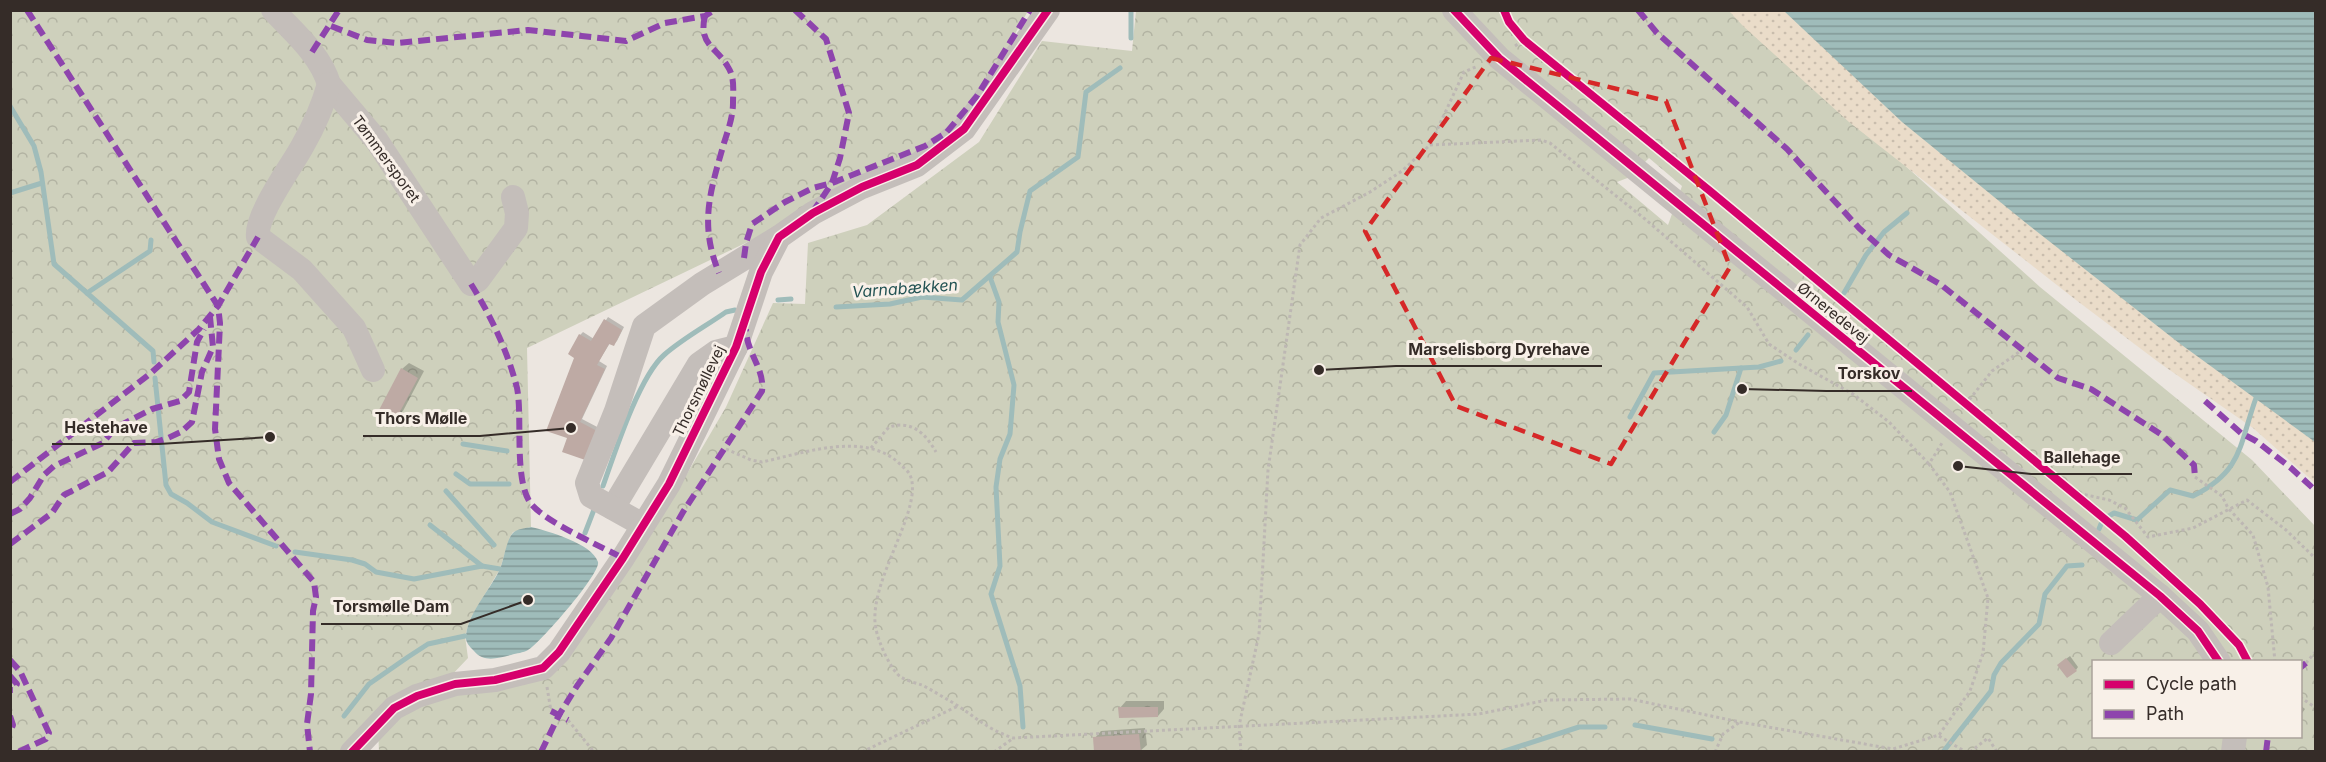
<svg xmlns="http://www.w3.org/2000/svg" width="2326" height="762" viewBox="0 0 2326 762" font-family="Inter,sans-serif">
<defs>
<pattern id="forest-crowns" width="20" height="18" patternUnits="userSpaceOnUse" patternTransform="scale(1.5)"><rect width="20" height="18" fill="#ced0bc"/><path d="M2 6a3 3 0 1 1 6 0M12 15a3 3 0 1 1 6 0" fill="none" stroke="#b2b3a2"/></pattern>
<pattern id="sand-dots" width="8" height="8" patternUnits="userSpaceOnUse" patternTransform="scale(1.5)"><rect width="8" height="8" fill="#eadcc9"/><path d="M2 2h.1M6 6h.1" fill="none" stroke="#c9bdad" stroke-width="1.8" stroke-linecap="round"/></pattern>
<pattern id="water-rules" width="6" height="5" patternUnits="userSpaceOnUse" patternTransform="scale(1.5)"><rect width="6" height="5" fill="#9fbcba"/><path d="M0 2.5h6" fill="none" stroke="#829997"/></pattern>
</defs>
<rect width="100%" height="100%" fill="#ece6e0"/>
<g fill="url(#forest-crowns)" fill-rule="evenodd">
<polygon points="10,11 1028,11 979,97 946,138 758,237 527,348 531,527 513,532 510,537 500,569 470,619 465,636 468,658 449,678 341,752 11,751"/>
<path d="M1136 11H1738L1790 62 2040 287 2252 460 2315 526V751L379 752 378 728 447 692 527 679 681 484 726 407 773 303 805 304 808 243 867 225 979 142 1042 41 1132 51ZM1649 158 1682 186 1668 225 1617 182 1630 177ZM2094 662H2300V736H2094Z"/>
</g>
<polygon fill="url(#sand-dots)" points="1729,11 1815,11 2315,428 2315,483 2253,428 2161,364 2076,300 1849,122 1743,26"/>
<g fill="url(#water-rules)">
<polygon points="1784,11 2315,11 2315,442 2179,343 2026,223 1902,122"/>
<path d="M531 527C547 531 592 543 598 562 601 573 540 643 528 650 523 653 517 653 511 655 498 658 484 663 474 651 469 646 465 642 466 635 469 612 489 591 499 571 504 562 506 538 514 532 518 529 526 528 531 527Z"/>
</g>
<g fill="#0003">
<polygon points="608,317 624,327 617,341 614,344 610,343 599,361 607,366 582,419 603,430 568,437 576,357 580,335 583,332 594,339"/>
<polygon points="409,363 424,371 403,411 396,417 402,369"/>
<polygon points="2070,656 2078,667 2076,670 2062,662"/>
<polygon points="1126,701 1164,701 1164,709 1158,716 1120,708"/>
<polygon points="2300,705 2305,709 2300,716"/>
<polygon points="1145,728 1147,745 1140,751 1095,738 1101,731"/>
</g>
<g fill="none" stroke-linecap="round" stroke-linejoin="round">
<g stroke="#9fbcba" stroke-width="5">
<polyline points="1131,38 1131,10"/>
<polyline points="10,106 34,146 41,172 54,264 153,351 154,362"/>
<polyline points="10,193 42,183"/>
<polyline points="990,277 999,302 998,322 1014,385 1010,434 1000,459 996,487 1000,566 991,594 1020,686 1023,727"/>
<polyline points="87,293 150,251 151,240"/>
<polyline points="1844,293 1866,255 1884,232 1907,213"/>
<polyline points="778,300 791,299"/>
<polyline points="836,307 890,304 922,297 962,300 1017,252 1020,232 1030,191 1078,157 1086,92 1120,68"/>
<polyline points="1796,350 1808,335"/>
<polyline points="155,378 166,485 171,494 187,503 212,522 276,546"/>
<polyline points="1630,417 1654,373 1759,367 1781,361"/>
<polyline points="1714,432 1726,415 1741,368"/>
<polyline points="463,444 507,451"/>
<polyline points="456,474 470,484 509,484"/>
<path d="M603 486C615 452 639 377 664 355 682 339 706 326 726 312L735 310"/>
<polyline points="446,491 494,545"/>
<path d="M2109 516 2114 513 2137 520 2170 490 2193 496C2243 471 2239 445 2256 398"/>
<polyline points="430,525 482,566"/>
<polyline points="2099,529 2101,524"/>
<polyline points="585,533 595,507"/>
<polyline points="295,552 352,560 365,564 376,572 414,579 482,566 500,569"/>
<polyline points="344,716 369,684 408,657 428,644 465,636"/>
<polyline points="1635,725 1712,739"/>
<polyline points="1502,752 1579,727 1605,727"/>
<polyline points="1943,752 1991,691 1994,675 2001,663 2039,624 2045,594 2067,566 2082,565"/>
</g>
</g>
<g fill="#beaaa4">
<polygon points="604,319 622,330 614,346 609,344 597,365 605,369 580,422 601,433 591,462 562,452 567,438 546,431 574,358 568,354 579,334 591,341"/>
<polygon points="401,368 418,378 396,419 379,410"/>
<polygon points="2066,658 2077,671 2067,678 2057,665"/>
<polygon points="1118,707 1158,707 1158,717 1119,718"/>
<polygon points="1139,734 1141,752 1094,752 1093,737"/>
</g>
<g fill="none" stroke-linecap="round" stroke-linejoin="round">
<g stroke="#bdb7b3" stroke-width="3" stroke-dasharray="3 3" stroke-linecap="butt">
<polyline points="1515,46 1524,40"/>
<polyline points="1430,145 1541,140 1550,143 1645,219 1747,307 1769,344 1799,364 1853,394 1889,422 1929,464"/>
<polyline points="1962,409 1992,371 2022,350"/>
<path d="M871 448 889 427C912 420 925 433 936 452"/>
<path d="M726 449 751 460 762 462C804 453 866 430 901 465 904 468 909 472 910 475 925 509 866 583 876 629 878 641 891 671 901 677 907 681 916 683 922 685 932 690 941 696 950 701 974 715 984 728 1013 738L1479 714 1547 700 1630 699 1740 722 1893 749 1939 735 1970 691 1983 653 1988 598 1950 492 1929 464 1942 443"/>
<polyline points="2195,477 2222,496 2228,508 2253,535 2268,587 2275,662"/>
<polyline points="2073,492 2109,500 2125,508 2148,537 2193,528 2247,500 2286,530 2316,559"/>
<polyline points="2306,663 2316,651"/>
<polyline points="547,687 551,711"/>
<polyline points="2300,697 2316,708"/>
<polyline points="568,720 594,752"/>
<polyline points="1939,736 1966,752"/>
<polyline points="862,752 958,706"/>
<polyline points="994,752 1012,739"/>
<polyline points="1241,752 1239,726 1259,634 1268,470 1300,245 1321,218 1370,192 1402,171 1430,145 1464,72 1478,66"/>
<polyline points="1715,752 1723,734 1740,722"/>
<polyline points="1970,752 1988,738 1997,752"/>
</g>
<g stroke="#c4beba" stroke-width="24">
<path d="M273 10C294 33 320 54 329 84L377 141 471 284 478 280 516 228 517 213 513 197"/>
<polyline points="1454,10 1499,58 2160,596 2198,631 2219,662"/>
<path d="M329 84C323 105 314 126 303 145 292 166 255 215 258 237L302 270 354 328 373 370"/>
<polyline points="613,508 699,364 716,352 736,347"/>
<polyline points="643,525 591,496 587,483 616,411 644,326 702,284 779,237"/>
<polyline points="2111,643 2160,596"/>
<polyline points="352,752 394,708 417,696 455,684 495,680 543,668 559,652 623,558 669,484 736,347 761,272 779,237 813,213 862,187 917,165 964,129 1048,10"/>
<polyline points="2233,752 2235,736"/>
</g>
<g stroke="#8e44ad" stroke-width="6" stroke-dasharray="12 6" stroke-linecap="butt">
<polyline points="27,10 218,306 220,323 215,429 219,459 229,483 314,582 316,597 313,611 311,694 307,724 310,752"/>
<polyline points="795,10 826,39 849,113 840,158 832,183 814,210"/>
<polyline points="1638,10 1657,33 1787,149 1859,228 1889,255 1940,284 2058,378 2091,389 2162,435 2194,465 2195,477"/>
<path d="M705 16C698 45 716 46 728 67 735 78 733 90 733 103 733 117 728 130 724 143 710 192 699 224 719 273"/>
<polyline points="331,26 367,40 397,43 528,30 626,41 665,23 705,16 714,10"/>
<polyline points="312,52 339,10"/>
<polyline points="744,258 746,243 752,224 785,202 813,188 832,183 925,146 946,133 977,96 1030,10"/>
<path d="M471 284C491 316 508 352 517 388 523 417 513 483 532 505 548 523 600 546 623 558"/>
<polyline points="2205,401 2241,433 2256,441 2291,468 2316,491"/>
<polyline points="10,482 151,373 199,329 218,306 258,237"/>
<polyline points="10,514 20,509 30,498 44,475 54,466 103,443 115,428 152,409 180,401 189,392 197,342 204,329"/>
<polyline points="10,544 52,513 64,495 108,472 134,443 156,442 168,438 181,432 192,422 202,372 213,347 210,317"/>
<polyline points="10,660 20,671 49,733 46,739 18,752"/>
<polyline points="2300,668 2306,663"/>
<polyline points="10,676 17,684 13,690 10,690"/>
<polyline points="551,711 568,720"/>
<polyline points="10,716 13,725 10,732"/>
<path d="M541 752 559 715 577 686 611 638 683 512 762 391C765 369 746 352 746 329"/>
<polyline points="2266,752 2268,736"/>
</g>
<g stroke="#f8f0e8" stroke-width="11">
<g id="cycleway">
<polyline points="1454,10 1499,58 2160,596 2198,631 2219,662"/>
<polyline points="1504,10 1509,22 1524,40 1710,191 2125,536 2200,604 2239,645 2248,662"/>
<polyline points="352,752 394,708 417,696 455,684 495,680 543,668 559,652 623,558 669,484 736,347 761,272 779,237 813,213 862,187 917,165 964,129 1048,10"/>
</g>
</g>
<use href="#cycleway" stroke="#d6006c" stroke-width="8"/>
</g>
<path fill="none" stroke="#d62828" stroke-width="4.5" stroke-dasharray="12 8" stroke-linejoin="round" d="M1491 58 1666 101 1730 267 1611 464 1456 406 1365 231Z"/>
<g text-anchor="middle" stroke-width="6" stroke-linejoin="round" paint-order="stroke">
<g font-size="15" fill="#352c28" stroke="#f8f0e8">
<text transform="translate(386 159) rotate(54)" y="5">Tømmersporet</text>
<text transform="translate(1833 313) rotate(39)" y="5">Ørneredevej</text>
<text transform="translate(699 391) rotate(-64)" y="5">Thorsmøllevej</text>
</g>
<g font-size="16" font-style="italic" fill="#225253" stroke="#f8f0e8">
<text transform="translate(905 288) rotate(-4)" y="6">Varnabækken</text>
</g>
</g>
<path fill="none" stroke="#352c28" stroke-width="2" d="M1319 370L1396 366H1602M1742 389L1826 391H1912M571 428L480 436H363M270 437L159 444H52M1958 466L2031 474H2132M528 600L461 624H321"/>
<g fill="#352c28" stroke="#f8f0e8" stroke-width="2">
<circle cx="1319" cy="370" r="6"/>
<circle cx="1742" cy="389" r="6"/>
<circle cx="571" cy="428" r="6"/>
<circle cx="270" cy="437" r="6"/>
<circle cx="1958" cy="466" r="6"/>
<circle cx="528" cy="600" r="6"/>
</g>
<g font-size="16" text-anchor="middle" font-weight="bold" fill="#352c28" stroke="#f8f0e8" stroke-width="6" stroke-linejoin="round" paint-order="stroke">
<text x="1499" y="355">Marselisborg Dyrehave</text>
<text x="1869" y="379">Torskov</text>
<text x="421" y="424">Thors Mølle</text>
<text x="106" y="433">Hestehave</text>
<text x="2082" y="463">Ballehage</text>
<text x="391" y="612">Torsmølle Dam</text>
</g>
<rect width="2326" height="762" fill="none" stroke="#352c28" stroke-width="24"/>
<rect x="2092" y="660" width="210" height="78" fill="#f8f0e8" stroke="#aaa29b" stroke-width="1.5"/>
<rect x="2104" y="680" width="30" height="9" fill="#d6006c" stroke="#aaa29b" stroke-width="1.5"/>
<text x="2146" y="690" font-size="18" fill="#352c28">Cycle path</text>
<rect x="2104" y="710" width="30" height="9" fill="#8e44ad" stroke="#aaa29b" stroke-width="1.5"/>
<text x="2146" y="720" font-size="18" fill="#352c28">Path</text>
</svg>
